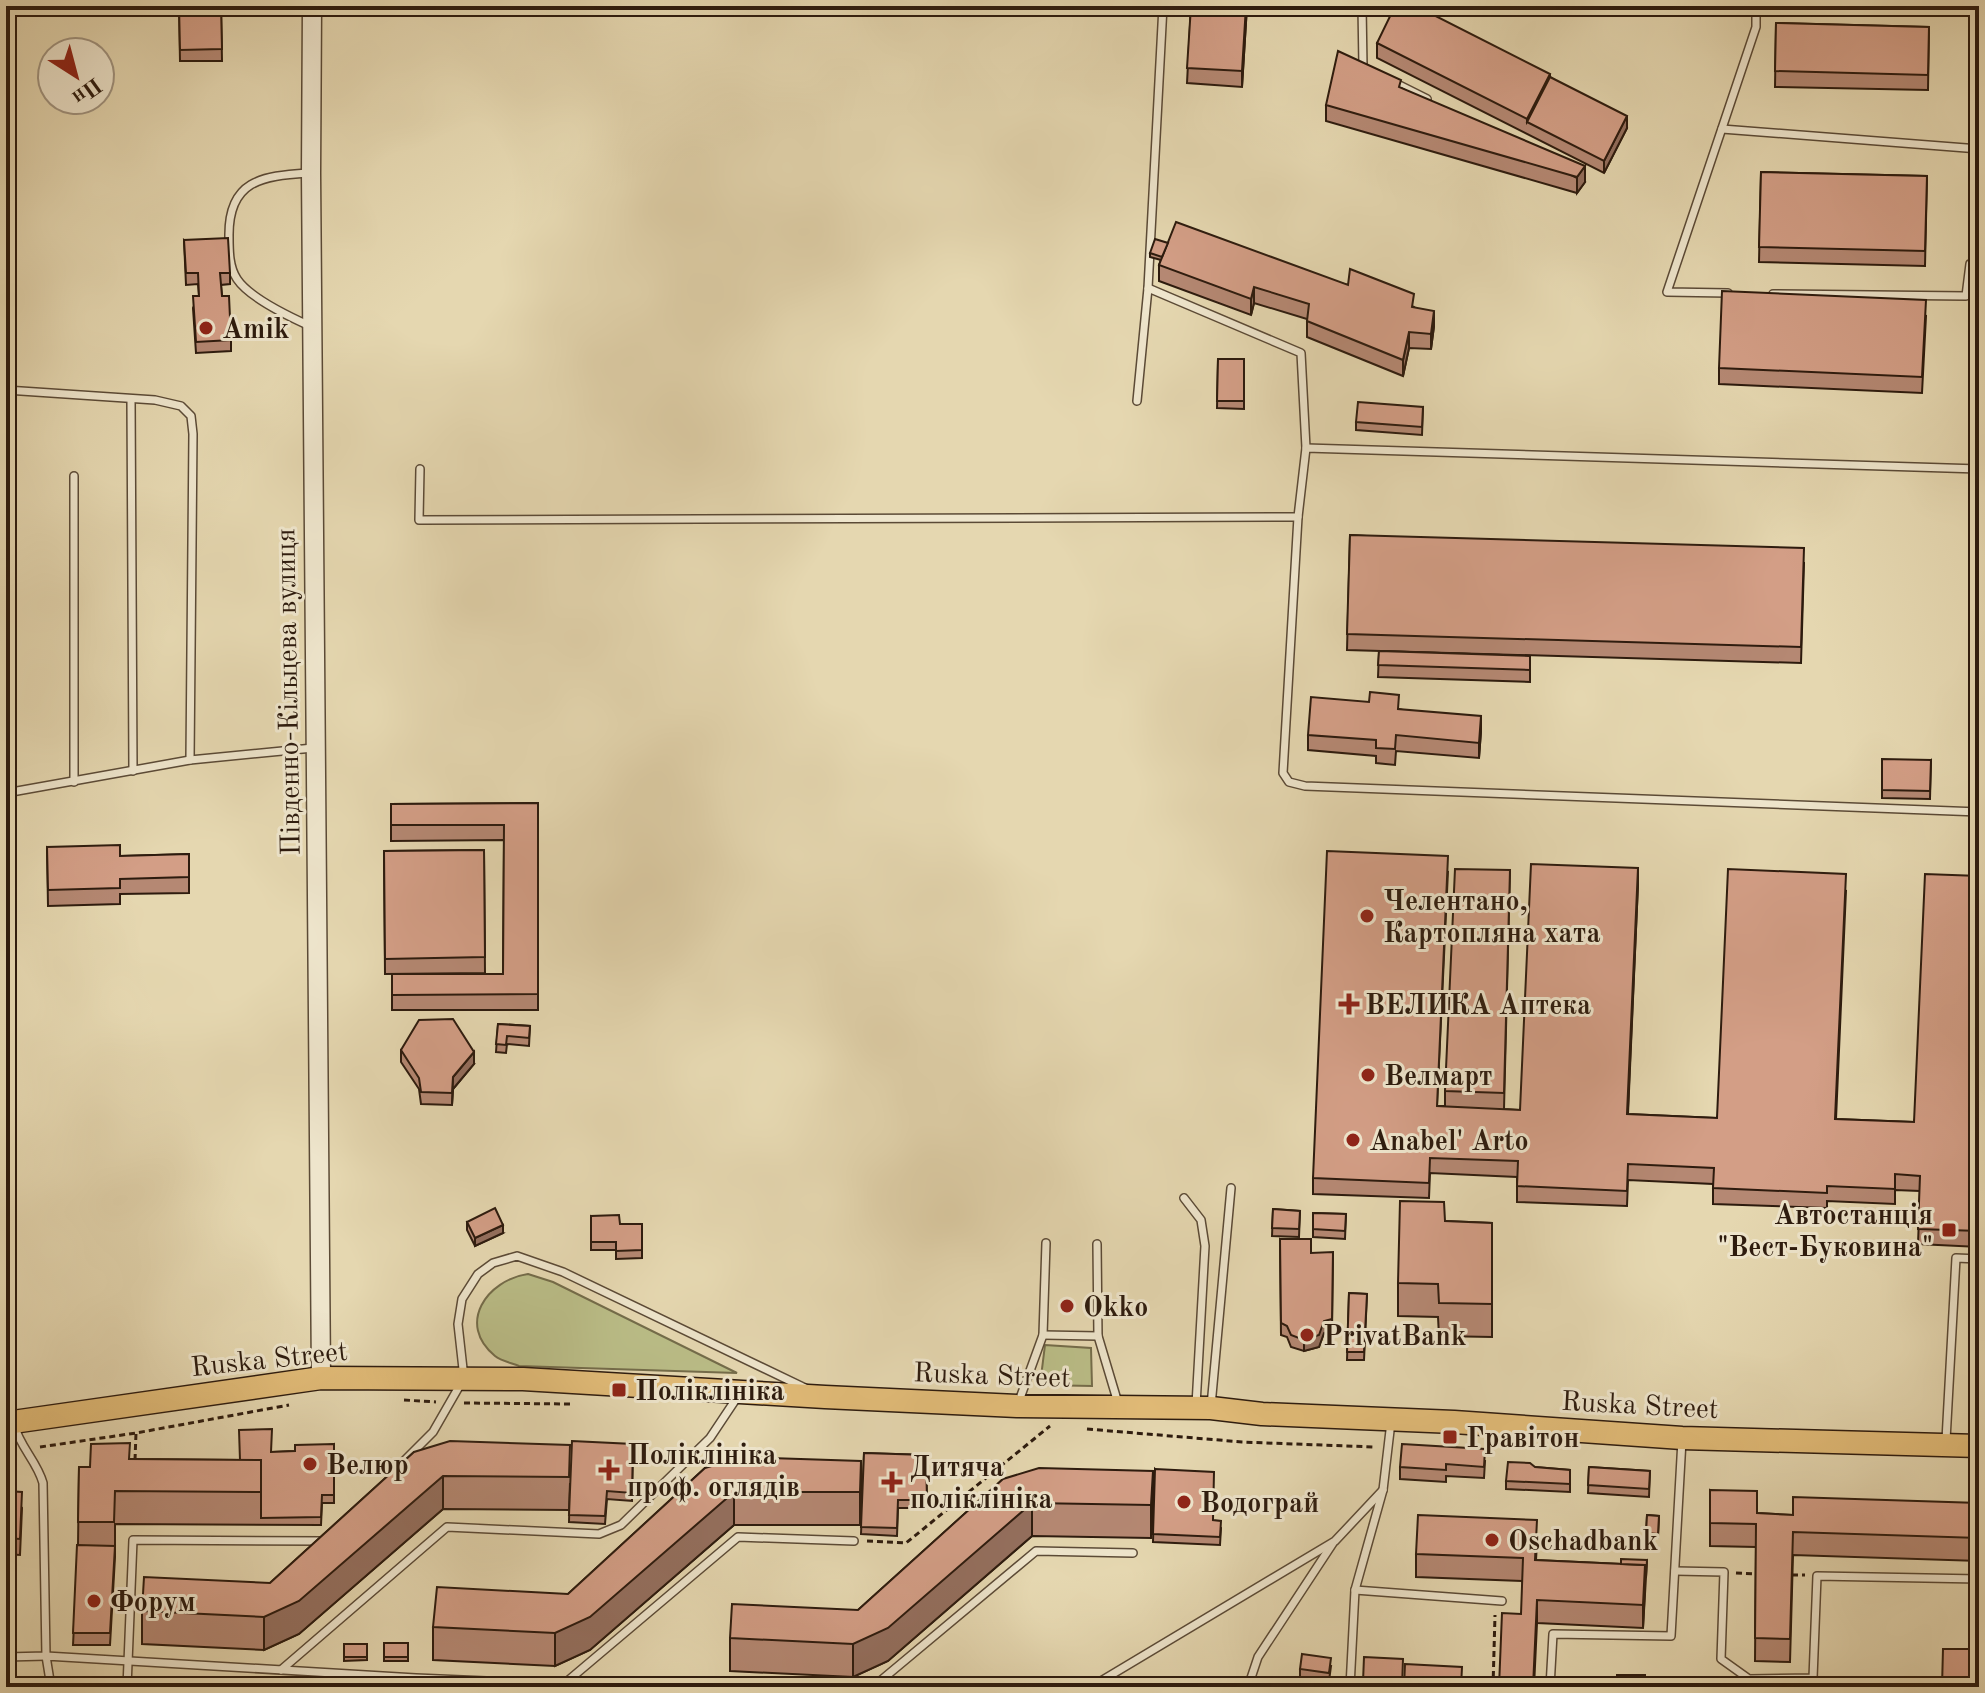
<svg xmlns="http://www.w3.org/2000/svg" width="1985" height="1693" viewBox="0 0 1985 1693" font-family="'Old Standard TT',serif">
<rect width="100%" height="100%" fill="#e5d7b0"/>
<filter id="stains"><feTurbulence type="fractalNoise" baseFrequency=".0025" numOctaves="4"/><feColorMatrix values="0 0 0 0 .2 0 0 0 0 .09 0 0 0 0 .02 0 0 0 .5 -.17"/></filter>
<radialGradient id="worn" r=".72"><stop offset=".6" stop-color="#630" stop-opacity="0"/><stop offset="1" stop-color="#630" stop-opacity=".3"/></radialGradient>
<g fill="#babd87" stroke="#746c4a" stroke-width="2">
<path d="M528 1274 553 1282 737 1373 519 1366C512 1363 501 1361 495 1356 456 1324 487 1280 528 1274Z"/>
<polygon points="1045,1345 1091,1348 1092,1386 1040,1385"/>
</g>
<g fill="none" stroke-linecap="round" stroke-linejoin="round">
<g stroke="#5b4a36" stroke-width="10">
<g id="service">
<polyline points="1362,6 1363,67"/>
<polyline points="1395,83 1427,99"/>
<polyline points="1722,129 1979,149"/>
<path d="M308 173C262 176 228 180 229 237 229 251 229 267 237 279 249 297 290 317 310 326"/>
<polyline points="1148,288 1301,353 1306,448"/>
<polyline points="1728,293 1667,292 1756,27 1756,6"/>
<polyline points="1773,294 1966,296 1970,264 1979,264"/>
<polyline points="6,390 155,400 181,406 191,416 193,434 190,760"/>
<polyline points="131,399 133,771"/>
<polyline points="1137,401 1148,288 1163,6"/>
<polyline points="420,469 419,520 1298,517 1306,448 1979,469"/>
<polyline points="1298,517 1283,773 1289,782 1305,786 1979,812"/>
<polyline points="74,782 74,476"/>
<polyline points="6,793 190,760 313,748"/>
<polyline points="1184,1198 1201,1220 1205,1246 1196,1405"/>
<polyline points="1097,1244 1098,1336 1118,1403"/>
<polyline points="1043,1335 1098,1336"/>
<polyline points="1019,1401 1043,1335 1046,1243"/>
<polyline points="1211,1406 1231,1188"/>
<polyline points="1946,1440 1956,1258 1979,1259"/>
<polyline points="394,1471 433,1432 464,1378 458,1324 462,1299 478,1274 493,1263 517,1256 563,1272 805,1388"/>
<polyline points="1675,1571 1724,1572 1721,1659 1749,1679 1813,1678 1817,1576 1979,1579"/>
<polyline points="1355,1590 1502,1601"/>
<path d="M6 1657 46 1656 43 1483C37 1461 19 1446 14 1424"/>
<polyline points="281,1670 447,1527 599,1534 621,1525 710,1438 738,1396"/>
<polyline points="564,1684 738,1537 854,1541"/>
<polyline points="51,1687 46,1656 416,1678 630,1687"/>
<polyline points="127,1687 133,1540 323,1541"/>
<polyline points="873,1687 1036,1551 1133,1553"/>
<polyline points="1091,1687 1335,1541 1383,1490"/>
<polyline points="1248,1687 1258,1657 1333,1543"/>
<polyline points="1350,1687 1355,1590 1383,1490 1391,1422"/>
<polyline points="1550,1687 1553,1634 1671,1636 1682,1440"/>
</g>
</g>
<g stroke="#5b4a36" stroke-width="21">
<polyline id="tertiary" points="312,6 311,173 321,1378"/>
</g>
<g stroke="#2d1b0e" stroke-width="25">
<polyline id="primary" points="6,1423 321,1378 523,1379 825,1397 1017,1406 1211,1408 1262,1414 1454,1422 1682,1438 1979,1446"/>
</g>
<g stroke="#2d1b0e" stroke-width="3" stroke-dasharray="6 4" stroke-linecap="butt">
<polyline points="404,1400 436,1402"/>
<polyline points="464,1403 572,1404"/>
<polyline points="1087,1429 1242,1442 1375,1447"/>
<polyline points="40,1447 136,1433 289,1405"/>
<polyline points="135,1460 136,1433"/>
<polyline points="867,1541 906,1543 1050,1426"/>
<polyline points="1736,1573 1756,1574"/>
<polyline points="1792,1575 1805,1575"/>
<polyline points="1493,1687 1495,1615"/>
</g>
<use href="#service" stroke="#eee5cc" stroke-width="7"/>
<use href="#tertiary" stroke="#eee5cc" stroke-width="18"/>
<use href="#primary" stroke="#e2bc78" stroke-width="22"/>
</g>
<g fill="#b58873" stroke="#2d1b0e" stroke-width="2">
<polygon points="179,6 221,6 222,61 180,61"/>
<polygon points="1191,6 1247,6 1242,87 1187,83"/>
<polygon points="1831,6 1865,6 1865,11 1831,10"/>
<polygon points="1776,23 1929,27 1928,90 1775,87"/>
<polygon points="1377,43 1550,77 1627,128 1604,173 1377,58"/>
<polygon points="1401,88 1585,182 1577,193 1326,121 1326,105"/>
<polygon points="1761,172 1927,176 1925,266 1759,262"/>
<polygon points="184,240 230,273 230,284 221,285 222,296 231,340 231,351 196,353 193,308 199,296 198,284 186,285"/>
<polygon points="1168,243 1348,285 1414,307 1434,326 1431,349 1409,348 1403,376 1307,337 1307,319 1254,303 1251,315 1159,281 1159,265 1161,260 1150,257 1150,253"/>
<polygon points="1926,316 1922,393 1719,384 1719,368"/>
<polygon points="1218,359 1244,359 1244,409 1217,408"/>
<polygon points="1423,407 1422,435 1356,430 1356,422"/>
<polygon points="1350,535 1804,563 1801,663 1347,650"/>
<polygon points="1379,651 1530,656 1530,682 1378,677"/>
<polygon points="1399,709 1481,731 1479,758 1396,751 1395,765 1376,763 1376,756 1308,750 1308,735"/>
<polygon points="1931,760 1930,799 1882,798 1882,790"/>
<polygon points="538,803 538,1010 392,1010 392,974 503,974 504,840 391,841 391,804"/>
<polygon points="47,847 120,856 189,854 189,893 120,894 120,904 48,906"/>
<polygon points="484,850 485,973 385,974 384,851"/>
<polygon points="1510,870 1504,1109 1520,1110 1638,884 1628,1114 1717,1118 1846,890 1836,1119 1914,1122 1979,876 1979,1247 1918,1244 1920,1191 1895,1190 1895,1204 1827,1201 1827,1208 1713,1204 1713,1184 1628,1180 1627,1206 1517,1202 1517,1177 1430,1173 1429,1198 1313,1194 1313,1178 1448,871 1437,1106 1445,1106 1445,1091"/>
<polygon points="498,1024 530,1026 529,1046 507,1044 506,1053 496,1052"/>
<polygon points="401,1050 474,1064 453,1089 452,1105 421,1104 419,1089 401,1062"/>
<polygon points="1273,1209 1300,1211 1299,1237 1272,1236"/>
<polygon points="1313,1213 1346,1214 1345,1239 1313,1237"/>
<polygon points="591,1216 620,1224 642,1224 642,1258 616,1259 616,1250 591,1250"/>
<polygon points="1445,1221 1492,1223 1492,1337 1439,1336 1438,1317 1398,1316 1398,1283"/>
<polygon points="467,1222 503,1233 475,1246 467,1230"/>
<polygon points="1280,1239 1311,1253 1332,1331 1324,1333 1319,1347 1304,1351 1291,1347 1287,1337 1281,1335"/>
<polygon points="1349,1293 1367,1294 1364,1360 1347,1360"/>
<polygon points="334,1444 334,1503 322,1503 321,1525 115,1524 115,1557 110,1645 73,1645 78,1545 79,1467 90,1467 130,1459 239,1460 272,1452 295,1451"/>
<polygon points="633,1444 632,1501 607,1499 605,1524 569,1522 570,1483 569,1510 443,1509 299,1634 264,1650 142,1644 142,1611 270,1583 414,1452 570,1476"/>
<polygon points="864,1453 926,1455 927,1508 898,1508 897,1536 861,1534"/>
<polygon points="861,1461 860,1525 734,1525 590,1650 555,1666 433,1660 433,1627 568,1594 705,1468"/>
<polygon points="1485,1461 1484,1478 1446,1476 1446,1482 1400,1479 1400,1467"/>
<polygon points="1535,1467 1570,1470 1570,1492 1506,1489 1506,1481"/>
<polygon points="1589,1467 1650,1471 1649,1497 1588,1493"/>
<polygon points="1155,1469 1221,1528 1220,1545 1153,1542"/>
<polygon points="1003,1479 1153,1504 1151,1538 1032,1536 888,1661 853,1677 730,1671 730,1638 858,1610"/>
<polygon points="1710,1490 1757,1513 1793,1515 1979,1503 1979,1561 1793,1555 1790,1662 1755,1661 1756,1547 1710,1546"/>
<polygon points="6,1491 22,1508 20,1555 6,1554"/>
<polygon points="1647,1515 1659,1516 1658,1538 1646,1537"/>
<polygon points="1537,1543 1536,1560 1621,1564 1647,1560 1643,1628 1537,1623 1522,1581 1416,1577 1416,1554"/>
<polygon points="6,1640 8,1640 9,1687 6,1687"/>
<rect x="384" y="1643" width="24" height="18"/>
<polygon points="344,1644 367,1644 367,1660 344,1661"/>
<polygon points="1331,1666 1329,1681 1300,1677 1300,1669"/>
</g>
<g fill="#946f5e" stroke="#2d1b0e" stroke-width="2">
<polygon points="1246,6 1247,6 1242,87 1242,71"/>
<polygon points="1550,74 1550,89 1527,122 1527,119"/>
<polygon points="1627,116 1627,128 1604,173 1604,161"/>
<polygon points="1585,166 1585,182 1577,193 1577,177"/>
<polygon points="1254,287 1254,303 1251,315 1251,299"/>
<polygon points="1434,311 1434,326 1431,349 1431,334"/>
<polygon points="1409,332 1409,348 1403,376 1403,360"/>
<polygon points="1481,716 1481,731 1479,758 1479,743"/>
<polygon points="1638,868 1638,884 1627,1130 1627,1114"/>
<polygon points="474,1052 474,1064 453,1089 452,1105 453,1077"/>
<polygon points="503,1225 503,1233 475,1246 475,1238"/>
<polygon points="1333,1252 1332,1331 1324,1333 1319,1347 1304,1351 1304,1340"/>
<polygon points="861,1461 861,1494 860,1525 860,1492"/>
<polygon points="1153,1471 1153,1504 1151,1538 1151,1505"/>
<polygon points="443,1476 443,1509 299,1634 264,1650 264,1617"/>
<polygon points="734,1492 734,1525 590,1650 555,1666 555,1633"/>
<polygon points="1032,1503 1032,1536 888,1661 853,1677 853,1644"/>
<polygon points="1645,1565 1645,1588 1643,1628 1643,1605"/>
<polygon points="1537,1600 1537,1623 1534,1687 1533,1687"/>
</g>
<g fill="#d39e86" stroke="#2d1b0e" stroke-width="2">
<polygon points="179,6 221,6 222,49 180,50"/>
<polygon points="1191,6 1246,6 1242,71 1187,68"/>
<polygon points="1395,6 1416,6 1550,74 1527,119 1377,43"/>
<polygon points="1776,23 1929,27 1928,75 1775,71"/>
<polygon points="1338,51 1401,80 1399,87 1585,166 1577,177 1326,105"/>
<polygon points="1550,77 1627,116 1604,161 1527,122"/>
<polygon points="1761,172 1927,176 1925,251 1759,247"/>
<polygon points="1176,222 1348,285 1350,269 1414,294 1412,307 1434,311 1431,334 1409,332 1403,360 1307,321 1309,304 1254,287 1251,299 1159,265"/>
<polygon points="228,238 230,273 220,273 222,296 229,296 231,340 196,342 193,296 199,296 198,273 186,273 184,240"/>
<polygon points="1155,239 1168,243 1162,257 1150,253"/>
<polygon points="1722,291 1926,300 1922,377 1719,368"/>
<polygon points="1218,359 1244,359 1244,401 1217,401"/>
<polygon points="1358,402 1423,407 1422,427 1356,422"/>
<polygon points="1350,535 1804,548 1801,647 1347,634"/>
<polygon points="1379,651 1530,656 1530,670 1378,665"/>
<polygon points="1370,692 1399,695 1398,709 1481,716 1479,743 1396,735 1395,749 1376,748 1376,740 1308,735 1311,697 1369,702"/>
<polygon points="1882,759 1931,760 1930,791 1882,790"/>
<polygon points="538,803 538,994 392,995 392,974 503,974 504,825 391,825 391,804"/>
<polygon points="120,845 120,856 189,854 189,877 120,879 120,888 48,890 47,847"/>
<polygon points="484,850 485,957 385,959 384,851"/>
<polygon points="1327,851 1448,856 1437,1106 1520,1110 1531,864 1638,868 1627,1114 1717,1118 1728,869 1846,874 1835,1119 1914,1122 1925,874 1979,876 1979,1231 1918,1229 1920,1176 1895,1174 1895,1189 1827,1186 1827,1193 1713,1188 1714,1168 1628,1164 1627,1191 1517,1186 1518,1161 1430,1158 1429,1183 1313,1178"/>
<polygon points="1455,869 1510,870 1504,1093 1445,1091"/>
<polygon points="453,1019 474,1052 453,1077 452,1093 421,1092 419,1078 401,1050 419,1020"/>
<polygon points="498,1024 530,1026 529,1038 507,1036 506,1045 496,1044"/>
<polygon points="1400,1201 1444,1202 1445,1221 1492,1223 1492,1304 1439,1303 1438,1284 1398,1283"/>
<polygon points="495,1208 503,1225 475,1238 467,1222"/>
<polygon points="1273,1209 1300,1211 1299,1229 1272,1228"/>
<polygon points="1313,1213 1346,1214 1345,1231 1313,1229"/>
<polygon points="619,1215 620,1224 642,1224 642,1250 616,1251 616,1242 591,1242 591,1216"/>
<polygon points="1280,1239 1311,1239 1311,1253 1333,1252 1332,1319 1324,1321 1319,1335 1304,1340 1291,1335 1287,1326 1281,1323"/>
<polygon points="1349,1293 1367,1294 1364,1352 1347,1352"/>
<polygon points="272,1429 271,1452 295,1451 295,1445 334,1444 334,1495 322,1495 321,1517 261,1518 261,1460 240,1460 239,1430"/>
<polygon points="450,1441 570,1445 569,1477 443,1476 299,1601 264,1617 142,1611 144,1577 270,1583 414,1452"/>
<polygon points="572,1441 633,1444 632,1493 607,1491 605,1516 569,1515"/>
<polygon points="130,1443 129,1459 261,1460 261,1492 115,1491 114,1522 78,1522 79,1467 90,1467 91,1444"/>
<polygon points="1402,1444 1485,1449 1484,1467 1446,1464 1446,1470 1400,1467"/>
<polygon points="864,1453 926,1455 927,1500 898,1500 897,1528 861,1527"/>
<polygon points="741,1457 861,1461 860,1492 734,1492 590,1617 555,1633 433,1627 437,1587 568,1594 705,1468"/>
<polygon points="1508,1462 1530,1463 1535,1467 1570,1470 1570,1484 1506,1481"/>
<polygon points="1589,1467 1650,1471 1649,1489 1588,1485"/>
<polygon points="1039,1468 1153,1471 1151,1505 1032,1503 888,1628 853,1644 730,1638 732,1604 858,1610 1003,1479"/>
<polygon points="1155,1469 1214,1472 1213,1520 1221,1521 1220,1537 1153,1534"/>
<polygon points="1710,1490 1757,1491 1757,1513 1793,1515 1793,1497 1979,1503 1979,1538 1793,1532 1790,1639 1755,1638 1756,1524 1710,1523"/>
<polygon points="6,1491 22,1492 20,1539 6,1538"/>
<polygon points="1418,1515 1537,1520 1535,1560 1645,1565 1643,1605 1537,1600 1533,1687 1499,1687 1502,1613 1521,1614 1523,1558 1416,1554"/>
<polygon points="1647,1515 1659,1516 1658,1534 1646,1533"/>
<polygon points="77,1545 115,1546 110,1633 73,1633"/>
<polygon points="1621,1559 1647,1560 1646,1578 1645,1565 1621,1564"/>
<polygon points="6,1640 8,1640 9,1677 6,1677"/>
<rect x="384" y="1643" width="24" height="14"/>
<rect x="344" y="1644" width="23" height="13"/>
<polygon points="1943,1649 1978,1649 1977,1687 1942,1687"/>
<polygon points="1302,1654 1331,1658 1329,1673 1300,1669"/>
<polygon points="1364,1657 1403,1659 1402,1687 1368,1687 1363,1682"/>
<polygon points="1405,1664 1462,1667 1461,1687 1404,1687"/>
<rect x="1617" y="1675" width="28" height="12"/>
</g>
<g fill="#8f2418" stroke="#eee5cc" stroke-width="3">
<circle cx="206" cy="328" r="8"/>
<circle cx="1367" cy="916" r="8"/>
<path d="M1345 992h8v8h8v8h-8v8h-8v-8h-8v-8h8z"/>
<circle cx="1368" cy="1075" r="8"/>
<circle cx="1353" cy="1140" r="8"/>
<rect x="1941" y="1222" width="16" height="16" rx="4"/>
<circle cx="1067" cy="1306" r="8"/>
<circle cx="1307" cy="1335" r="8"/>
<rect x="611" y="1382" width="16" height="16" rx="4"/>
<rect x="1442" y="1429" width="16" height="16" rx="4"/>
<circle cx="310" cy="1464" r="8"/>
<path d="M605 1458h8v8h8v8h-8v8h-8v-8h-8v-8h8z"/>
<path d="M888 1470h8v8h8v8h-8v8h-8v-8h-8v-8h8z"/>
<circle cx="1184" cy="1502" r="8"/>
<circle cx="1492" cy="1540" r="8"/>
<circle cx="94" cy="1601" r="8"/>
</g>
<g text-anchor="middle" stroke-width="6" stroke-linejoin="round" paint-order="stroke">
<g font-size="28" font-weight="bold" fill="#2d1b0e" stroke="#eee5cc" text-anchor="start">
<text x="222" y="338">Amik</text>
<text x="1383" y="910">Челентано,<tspan x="1383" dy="32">Картопляна хата</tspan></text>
<text x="1365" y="1014">ВЕЛИКА Аптека</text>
<text x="1384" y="1085">Велмарт</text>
<text x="1369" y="1150">Anabel' Arto</text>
<text x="1933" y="1224" text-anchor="end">Автостанція<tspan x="1933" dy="32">"Вест-Буковина"</tspan></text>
<text x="1083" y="1316">Okko</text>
<text x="1323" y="1345">PrivatBank</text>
<text x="635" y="1400">Поліклініка</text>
<text x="1466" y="1447">Гравітон</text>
<text x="627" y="1464">Поліклініка<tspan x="627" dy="32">проф. оглядів</tspan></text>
<text x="326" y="1474">Велюр</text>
<text x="910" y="1476">Дитяча<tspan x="910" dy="32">поліклініка</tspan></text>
<text x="1200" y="1512">Водограй</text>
<text x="1508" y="1550">Oschadbank</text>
<text x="110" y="1611">Форум</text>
</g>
<g font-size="28" fill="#2d1b0e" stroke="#eee5cc">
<text transform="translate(287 692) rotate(-91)" y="10">Південно-Кільцева вулиця</text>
<text transform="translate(269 1358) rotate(-6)" y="10">Ruska Street</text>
<text transform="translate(992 1374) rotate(2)" y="10">Ruska Street</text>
<text transform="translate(1640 1404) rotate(3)" y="10">Ruska Street</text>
</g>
</g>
<rect width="1985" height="1693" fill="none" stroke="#e5d7b0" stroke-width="32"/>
<rect x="8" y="8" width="1969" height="1677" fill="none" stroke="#2d1b0e" stroke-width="4"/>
<rect x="16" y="16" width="1953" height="1661" fill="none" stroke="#2d1b0e" stroke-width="2"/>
<g transform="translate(76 76) rotate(144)"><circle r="38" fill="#eee5cc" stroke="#a19480" stroke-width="2"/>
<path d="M0-6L14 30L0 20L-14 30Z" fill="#8f2418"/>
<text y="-12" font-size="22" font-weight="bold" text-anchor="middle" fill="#2d1b0e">Пн</text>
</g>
<rect width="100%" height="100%" filter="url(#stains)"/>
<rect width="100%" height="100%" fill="url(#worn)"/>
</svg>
